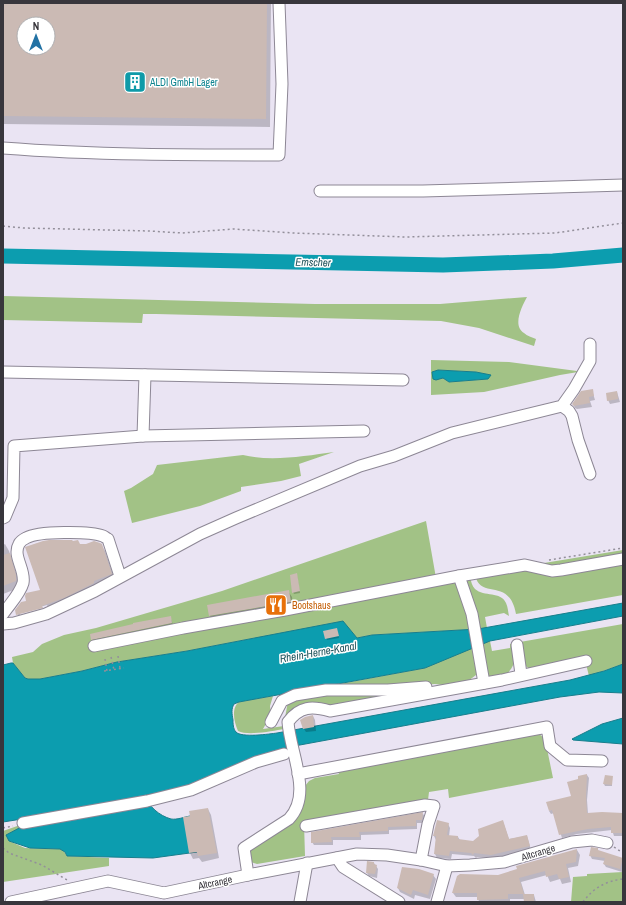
<svg xmlns="http://www.w3.org/2000/svg" width="626" height="905" viewBox="0 0 626 905" font-family="'Archivo Narrow',sans-serif">
<rect width="100%" height="100%" fill="#eae4f3"/>
<g fill="#a2c286" fill-rule="evenodd">
<path d="M3 296 315 304H440L527 297C522 306 512 326 524 333 527 336 532 337 536 339L534 346 479 328 441 321 156 314H143L142 323 3 320Z"/>
<path d="M431 360 509 362 577 371 578 372 560 375 484 392 431 395ZM438 370 476 372 488 379 449 382 443 378Z"/>
<path d="M334 452 299 464 301 476 281 481 241 487V491L200 506 132 523 124 491 131 488 153 474 157 465 243 455C271 462 305 456 334 452Z"/>
<path d="M426 521 436 578 466 584 467 580 470 577C471 581 472 586 475 589 484 597 501 591 506 603 508 607 508 612 509 616L504 613 485 617 487 628 478 629 372 635 357 638 334 623 187 651 117 662 82 671 40 679H28L25 678 13 663 12 657 33 652 42 644 64 635 96 628 222 591Z"/>
<polygon points="623,550 623,556 558,568 538,564"/>
<path d="M623 561V595L516 614C509 576 481 601 475 575Z"/>
<path d="M623 624V664L589 676 585 660 530 669C520 664 521 653 520 642Z"/>
<path d="M490 641 492 651 510 648V644L514 643C515 657 517 664 506 675L490 677 488 675 481 644Z"/>
<polygon points="475,646 479,669 476,675 468,681 451,686 435,684 389,688 318,688 425,668"/>
<polygon points="435,689 285,718 288,701 296,697"/>
<path d="M273 696 270 706 271 715 263 729 284 726V729C273 731 248 736 238 731 234 722 231 708 239 702Z"/>
<polygon points="538,733 545,739 553,778 449,798 448,789 429,792 428,800 304,823 305,856 257,864 251,862 249,852 251,848 298,817 303,806 305,786 309,781 315,778 339,774 338,771"/>
<polygon points="23,824 24,826 9,841 25,848 60,849 63,850 67,856 109,858 109,866 3,882 3,831"/>
<polygon points="623,872 623,902 571,902 573,877 587,876 587,874"/>
</g>
<g fill="#0c9daf" stroke="#197e8c">
<polygon points="438,370 476,372 491,375 488,379 449,382 443,378 436,380 433,379 432,372"/>
<path d="M623 603V616L490 641 425 668 239 702 234 704C231 709 232 714 233 720 233 723 233 729 236 732 241 738 270 734 277 733L570 680 604 671 623 664V693L599 692 560 697 289 747 255 757 181 789 146 795C147 806 160 816 171 819 177 820 184 817 190 816L197 852 153 858 67 856 65 852 60 849 30 848 9 841 6 835 23 826 22 819 3 822V665L11 663H13L25 678 28 679H40L82 671 117 662 187 651 343 621 357 638 372 635 478 629Z"/>
<polygon points="623,718 623,744 573,740 572,739 602,724"/>
</g>
<g fill="#0003" fill-rule="evenodd">
<path d="M3 3H271L270 127 3 124ZM24 24H48V48H24Z"/>
<polygon points="592,390 595,400 590,401 592,407 577,409 575,408 573,404"/>
<polygon points="617,392 620,402 610,404 608,400"/>
<polygon points="5,544 9,551 19,582 19,588 3,594 3,545"/>
<path d="M80 545H101L105 551 115 580 20 621 16 610 41 591ZM47 605 48 607 20 615V613Z"/>
<polygon points="297,576 300,593 294,594 293,592"/>
<polygon points="288,591 292,597 293,607 214,622 210,616 209,606"/>
<polygon points="170,617 174,627 94,643 92,639"/>
<polygon points="337,629 339,638 327,640 325,632"/>
<polygon points="313,716 315,720 316,731 306,732 304,729"/>
<polygon points="587,775 589,778 587,800 588,814 623,814 623,836 614,836 612,830 577,834 562,838 554,813 551,814 549,811 572,797 579,780"/>
<polygon points="612,777 612,786 605,786 604,784"/>
<polygon points="208,809 211,815 219,858 202,862 199,858 193,859 190,853 191,817"/>
<polygon points="423,814 425,817 423,823 417,823 417,829 389,830 389,834 361,835 361,840 333,840 333,845 314,845 312,842 312,833"/>
<polygon points="503,822 509,839 527,836 531,850 493,858 477,857 476,858 474,856 452,854 451,859 437,858 435,854 436,840 434,836 448,824 450,828 449,836 458,837 460,840 473,842"/>
<polygon points="577,850 580,855 578,866 568,868 571,882 562,884 560,879 550,882 547,875 521,882 525,895 534,895 536,902 525,902 525,899 510,899 510,902 479,902 478,897 456,897 453,893 498,876 518,870 517,867"/>
<polygon points="599,852 623,859 622,872 606,867 604,864 605,861 592,859 590,855"/>
<polygon points="374,863 378,869 377,878 369,876 367,873"/>
<polygon points="433,875 436,879 430,899 415,895 414,899 400,892 398,888"/>
</g>
<g fill="none" stroke-linecap="round" stroke-linejoin="round">
<polyline stroke="#0c9daf" stroke-width="15" points="3,256 443,265 553,261 623,255"/>
</g>
<g fill="#cbbab4" fill-rule="evenodd">
<path d="M3 3H267L266 119 3 116ZM24 24H48V48H24Z"/>
<polygon points="593,389 594,396 589,397 590,403 574,406 572,404 581,391"/>
<polygon points="617,391 618,399 607,401 606,393"/>
<polygon points="49,540 72,540 73,541 78,540 80,544 86,544 94,541 100,543 102,544 112,574 94,581 94,583 64,598 42,606 43,608 16,615 15,610 21,602 26,601 25,596 26,593 40,590 25,547 43,541"/>
<polygon points="10,553 16,575 16,581 3,586 3,555"/>
<polygon points="297,573 300,591 292,593 290,575"/>
<polygon points="289,590 291,602 209,616 207,605"/>
<polygon points="171,616 172,623 91,640 90,634 133,624 133,623"/>
<polygon points="337,628 339,636 325,639 323,631"/>
<polygon points="313,715 314,727 303,729 300,720 305,717"/>
<polygon points="587,774 586,796 587,813 602,812 623,813 623,833 611,833 611,827 588,829 559,835 552,810 549,811 546,802 571,796 567,782 578,779 578,776"/>
<polygon points="605,775 613,776 612,785 603,784"/>
<polygon points="208,808 217,853 198,856 197,852 189,853 183,817 190,816 189,811"/>
<polygon points="423,812 422,820 416,820 416,826 388,827 388,831 359,832 360,837 331,837 332,842 311,843 311,832"/>
<polygon points="437,820 449,823 447,835 458,836 458,839 473,841 479,836 478,829 503,820 509,839 527,835 530,846 491,855 474,853 473,855 471,853 450,851 449,856 434,854 436,836 433,836"/>
<polygon points="591,847 598,848 598,850 623,858 620,869 603,864 605,858 589,856"/>
<polygon points="577,849 576,862 566,864 569,877 559,879 557,874 546,877 545,871 519,878 524,894 534,894 534,902 524,902 523,894 508,894 508,899 477,900 477,893 452,893 457,876 460,874 498,875 517,869 516,866"/>
<polygon points="367,861 374,862 374,864 377,865 375,874 366,873"/>
<polygon points="402,867 419,869 434,874 428,895 413,890 411,895 397,888"/>
</g>
<g fill="none" stroke-linecap="round" stroke-linejoin="round">
<g stroke="#8d8795" stroke-width="13">
<g id="minor">
<path d="M3 148C95 155 187 155 279 155L282 84 279 3"/>
<polyline points="320,191 423,191 623,185"/>
<polyline points="3,372 403,380"/>
<polyline points="562,406 569,411 572,416 578,440 590,474"/>
<polyline points="143,436 145,375"/>
<polyline points="3,518 5,517 13,498 14,446 143,436 364,431"/>
<polyline points="459,576 472,614 484,683"/>
<path d="M3 614C9 605 20 594 23 583 26 570 12 556 19 544 20 542 24 539 26 538 38 531 90 531 103 536 105 537 106 538 108 539L120 576"/>
<polyline points="3,624 14,623 46,614 95,591 200,534 236,518 360,466 394,456 452,433 562,406 574,389 590,361 590,344"/>
<polyline points="517,645 521,674"/>
<polyline points="94,646 183,628 285,610 459,576 525,565 552,571 561,570 623,559"/>
<polyline points="271,722 282,701 295,695 326,690 388,690 426,687"/>
<polyline points="298,774 547,727 550,746 567,760 602,761"/>
<polyline points="23,823 147,801 191,790 256,762 284,754"/>
<polyline points="306,826 425,805 434,806 428,824 421,860"/>
<polyline points="337,858 343,867 399,902"/>
<path d="M248 875 244 848 289 819C313 794 290 753 288 722 300 706 312 706 330 711L502 680 586 661"/>
<polyline points="11,902 108,881 164,893 248,875 357,854 387,855 421,860 447,866 470,865 504,862 572,842 592,840 607,843"/>
<polyline points="300,902 307,863"/>
<polyline points="437,902 447,866"/>
</g>
</g>
<g stroke="#938f9a" stroke-width="1.5" stroke-dasharray="2 3" stroke-linecap="butt">
<polyline points="3,226 24,228 149,231 182,233 233,229 294,233 405,237 555,233 623,223"/>
<polyline points="549,560 623,548"/>
<polyline points="118,656 120,668"/>
<polyline points="111,657 114,670"/>
<polyline points="105,659 107,671"/>
<polyline points="104,671 124,668"/>
<polyline points="3,828 13,826"/>
<polyline points="614,847 623,853"/>
<polyline points="3,848 9,853 42,865 67,880"/>
<path d="M583 902C593 888 606 881 623 879"/>
</g>
<use href="#minor" stroke="#fff" stroke-width="11"/>
</g>
<defs>
<g id="building-square" transform="scale(1.15)"><rect x="-9" y="-9" width="18" height="18" rx="4" fill="#0f9aa8" stroke="#fff"/><path d="M-4-6H4V6H1V3H-1V6H-4ZM-2.5-4.3h1.7v1.8h-1.7ZM.8-4.3h1.7v1.8H.8ZM-2.5-1h1.7V.8h-1.7ZM.8-1h1.7V.8H.8Z" fill="#fff"/></g>
<g id="restaurant-square" transform="scale(1.15)"><rect x="-9" y="-9" width="18" height="18" rx="4" fill="#e8710a" stroke="#fff"/><path d="M-5-6h1v4h1v-4h1v4h1v-4h1v5L-1.5 .5V6h-2V.5L-5-1ZM5-6V6H3V1.5H1.5Q1.5-4 5-6Z" fill="#fff"/></g>
</defs>
<g fill-rule="evenodd">
<use href="#building-square" x="135" y="82"/>
<use href="#restaurant-square" x="276" y="605"/>
</g>
<g text-anchor="middle" stroke-width="3" stroke-linejoin="round" paint-order="stroke">
<g font-size="10" fill="#0d838f" stroke="#fff" text-anchor="start">
<text x="150" y="86">ALDI GmbH Lager</text>
</g>
<g font-size="10" fill="#c56008" stroke="#fff" text-anchor="start">
<text x="292" y="609">Bootshaus</text>
</g>
<g font-size="10" fill="#38363c" stroke="#fff">
<text transform="translate(538 852) rotate(-17)" y="4">Altcrange</text>
<text transform="translate(215 882) rotate(-12)" y="4">Altcrange</text>
</g>
<g font-size="11" font-style="italic" fill="#21545c" stroke="#fff">
<text transform="translate(313 262) rotate(1)" y="4">Emscher</text>
<text transform="translate(318 652) rotate(-10)" y="4">Rhein-Herne-Kanal</text>
</g>
</g>
<rect width="626" height="905" fill="none" stroke="#38363c" stroke-width="8"/>
<g transform="translate(36 36)"><circle r="19" fill="#ffffff" stroke="#afafb1"/>
<path d="M0-3L7 15L0 10L-7 15Z" fill="#2272a4"/>
<text y="-6" font-size="11" font-weight="bold" text-anchor="middle" fill="#38363c">N</text>
</g>
</svg>
